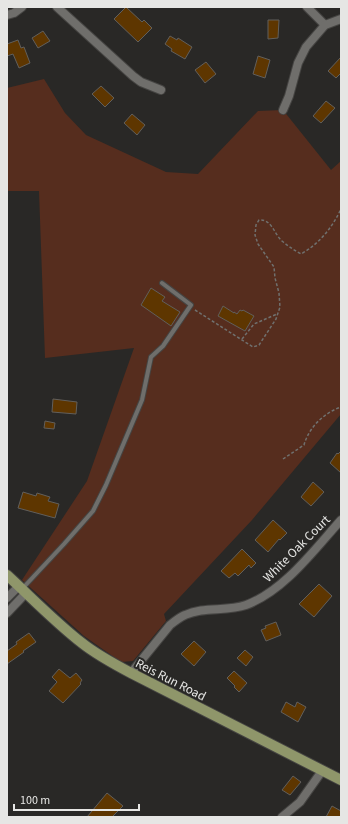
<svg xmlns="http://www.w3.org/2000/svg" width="348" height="824" viewBox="0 0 348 824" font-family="'Source Sans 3',sans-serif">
<rect width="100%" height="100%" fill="#292826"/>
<polygon fill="#562d1e" points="44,79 65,113 86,135 166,172 198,174 258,111 283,110 331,170 341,161 341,414 252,520 164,614 166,621 133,661 121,662 84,636 22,580 87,481 134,348 45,358 39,191 7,191 7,88"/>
<g fill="#5e3600" stroke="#615f5c">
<polygon points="126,7 142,22 144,20 152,28 138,42 114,19"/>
<polygon points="268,20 279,20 278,38 268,39"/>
<polygon points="43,31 50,41 38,48 32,38"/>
<polygon points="170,36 177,40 178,38 192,47 185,59 171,51 172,49 165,44"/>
<polygon points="18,40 21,48 24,47 30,63 19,68 13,54 7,56 7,44"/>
<polygon points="258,56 270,60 265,78 253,74"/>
<polygon points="341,57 341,73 336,78 328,71"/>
<polygon points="206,62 216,74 205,83 195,70"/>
<polygon points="101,86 114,98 105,107 92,94"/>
<polygon points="326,101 335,108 321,123 313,116"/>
<polygon points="132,114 145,125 137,135 124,123"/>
<polygon points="151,288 165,297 162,301 180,312 171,326 141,305"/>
<polygon points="223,306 234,313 234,312 237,314 240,310 242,311 243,310 254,316 245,331 218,316"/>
<polygon points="53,399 77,402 76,414 52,412"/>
<polygon points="45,421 55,423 54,429 44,428"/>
<polygon points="341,451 341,473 330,463 337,453 338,454"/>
<polygon points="313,482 324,492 311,506 301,497"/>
<polygon points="23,492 36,496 37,493 50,497 48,501 59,504 55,518 18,508"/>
<polygon points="273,520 287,533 280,540 279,539 268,552 255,540"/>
<polygon points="242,549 256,563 251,568 249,565 238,576 235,573 229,578 221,571"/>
<polygon points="319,584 332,596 314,617 299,604"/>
<polygon points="276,622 281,635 266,641 261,630 266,628 265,626"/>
<polygon points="29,633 36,642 23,651 24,652 7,664 7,651 17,644 16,642"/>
<polygon points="194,641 206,652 194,666 181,654"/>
<polygon points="245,650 253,657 246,666 237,658"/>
<polygon points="59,669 70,678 76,673 82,680 80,683 81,684 63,703 49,691 57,682 52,677"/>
<polygon points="234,671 247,683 239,692 234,687 235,686 227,678"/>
<polygon points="286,702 295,707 297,702 306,707 298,722 281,712"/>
<polygon points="293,776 301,782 290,795 282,790"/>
<polygon points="107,793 123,806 112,817 87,817"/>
<polygon points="332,806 341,811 341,817 326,817"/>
</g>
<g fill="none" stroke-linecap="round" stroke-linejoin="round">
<g stroke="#454442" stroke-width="6">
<polyline id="service" points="22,589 64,544 93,511 106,485 142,400 151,357 163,346 191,305 162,283"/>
</g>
<g stroke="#454442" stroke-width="10">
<g id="minor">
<polyline points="57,7 133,76 141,82 161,90"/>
<polyline points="307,7 325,25"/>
<polyline points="7,15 14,13 22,7"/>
<polyline points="283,110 289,96 298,63 306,47 325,25 341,19"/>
<polyline points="7,598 19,586"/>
<polyline points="7,613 26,593"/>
<path d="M131 673 170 625C175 621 180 617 185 615 204 606 226 612 246 605 284 591 314 550 341 520"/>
<polyline points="282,817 300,802 322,771"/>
</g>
</g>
<g stroke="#454442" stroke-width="12">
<path id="primary" d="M7 575C32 598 55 622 82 643 97 655 114 664 131 673L341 780"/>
</g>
<g stroke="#70706e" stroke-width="1.5" stroke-dasharray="3 2" stroke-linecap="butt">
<path d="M195 310 253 347 259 345 276 319 280 307 279 293 275 278 274 267 258 244 255 235 256 225 259 220C272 219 274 234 282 241 288 246 294 250 301 254 319 244 332 228 341 209"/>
<polyline points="242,339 254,324 277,314"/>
<path d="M283 459 304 445C309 427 324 413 341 407"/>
</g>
<use href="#service" stroke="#6f6e6b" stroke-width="4"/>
<use href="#minor" stroke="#6f6e6b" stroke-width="8"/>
<use href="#primary" stroke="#8f966a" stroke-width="10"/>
</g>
<g text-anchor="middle" stroke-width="4" stroke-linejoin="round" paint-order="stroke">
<g font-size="13" fill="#e6e6e4" stroke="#292826">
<text transform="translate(296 548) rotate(-45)" y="5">White Oak Court</text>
<text transform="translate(171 679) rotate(27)" y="5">Reis Run Road</text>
</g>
</g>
<rect width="348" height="824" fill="none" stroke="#e6e6e4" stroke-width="16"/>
<path d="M14 804v6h125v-6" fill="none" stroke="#e6e6e4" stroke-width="2"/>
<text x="20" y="804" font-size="12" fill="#e6e6e4" stroke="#292826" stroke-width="3" paint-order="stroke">100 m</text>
</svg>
